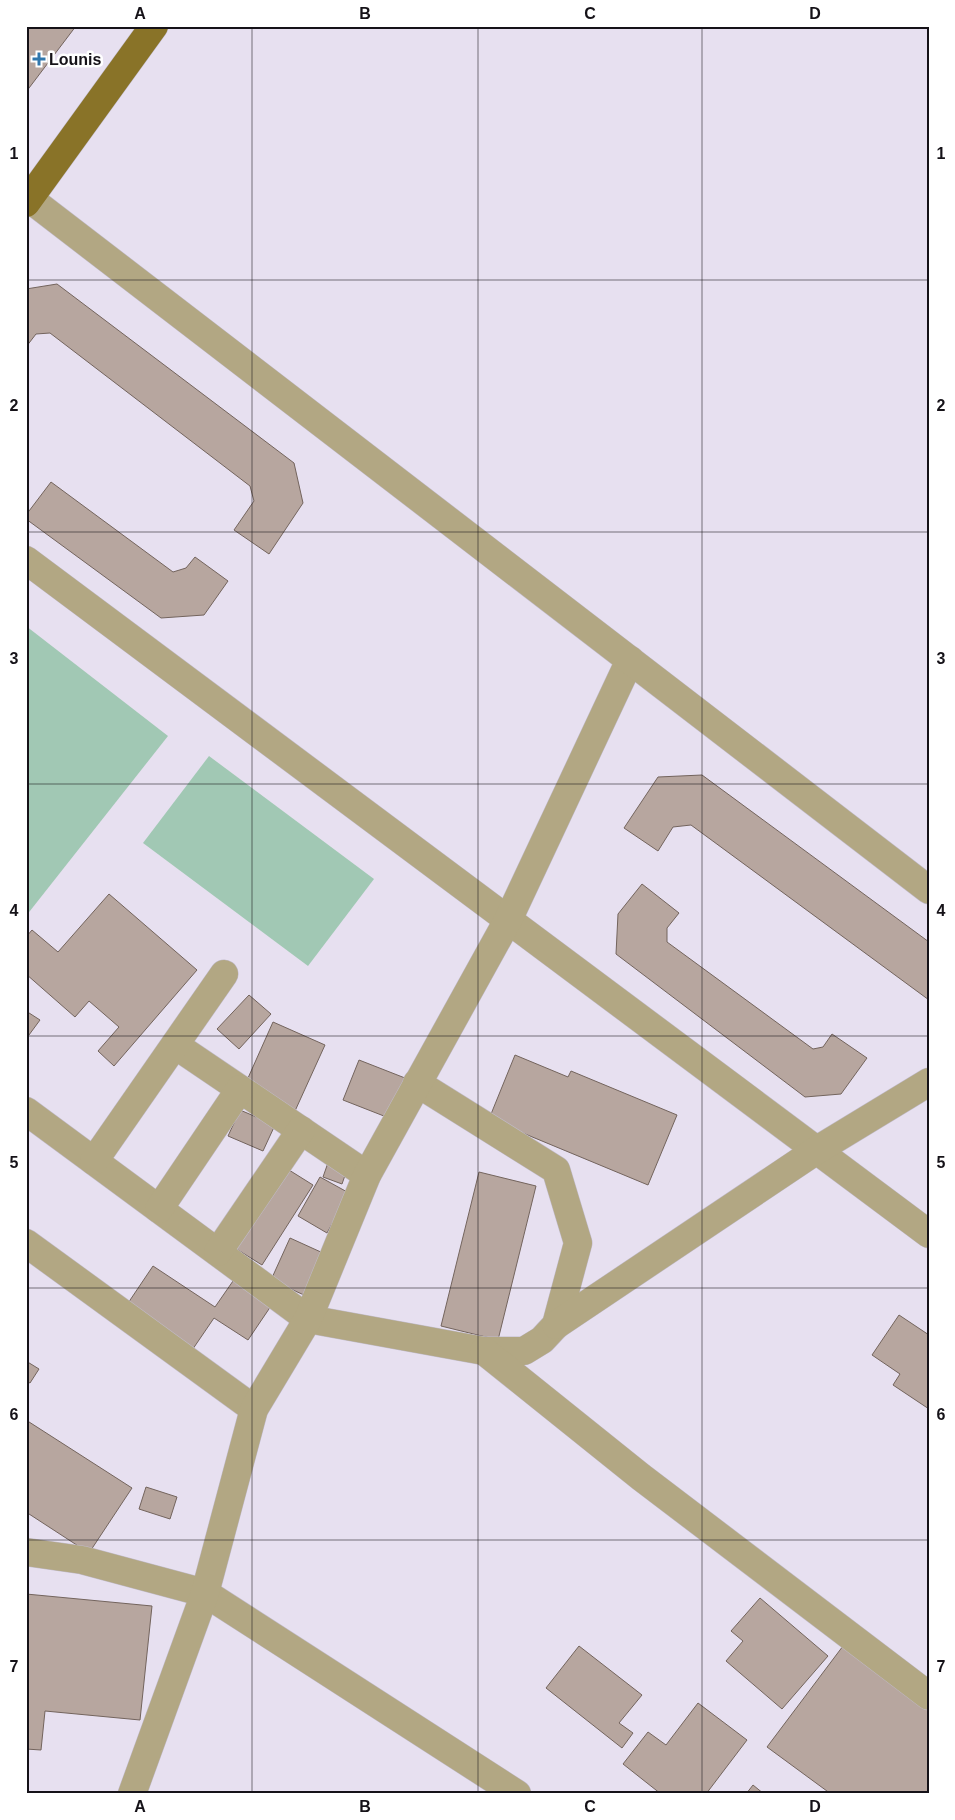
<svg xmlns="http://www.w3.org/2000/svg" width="955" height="1820" viewBox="0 0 955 1820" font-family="Arial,sans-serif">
<rect width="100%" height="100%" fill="#e7e0f0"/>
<g fill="#a1c8b4">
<polygon points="26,626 168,736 26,916"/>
<polygon points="209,756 374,879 308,966 143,843"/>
</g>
<g fill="#b7a69f" stroke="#73645d">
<polygon points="26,26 76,26 26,92"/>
<polygon points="57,284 294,463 303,503 269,554 234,530 254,501 250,486 50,333 36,334 26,347 26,289"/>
<polygon points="51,482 173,572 186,568 195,557 228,581 204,615 161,618 26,519 26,515"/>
<polygon points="702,775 929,942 929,1000 691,825 673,827 658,851 624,828 658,777"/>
<polygon points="642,884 679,913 667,928 667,942 813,1049 823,1047 832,1034 867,1058 841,1094 805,1097 616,954 618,914"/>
<polygon points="109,894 197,970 114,1066 98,1051 119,1027 89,1001 75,1017 26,974 26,937 32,930 58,952"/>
<polygon points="249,995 271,1014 239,1049 217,1029"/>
<polygon points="26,1011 40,1020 26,1039"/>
<polygon points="273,1022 325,1045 295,1111 244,1087"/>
<polygon points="515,1055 568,1077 571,1071 677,1115 648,1185 489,1119"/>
<polygon points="359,1060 405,1078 389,1118 343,1100"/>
<polygon points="240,1110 275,1125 263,1151 228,1136"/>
<polygon points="330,1157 349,1164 342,1184 323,1177"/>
<polygon points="281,1165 313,1185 262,1265 230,1245"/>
<polygon points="479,1172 536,1186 498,1340 441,1326"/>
<polygon points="320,1177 349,1193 327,1233 298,1216"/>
<polygon points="290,1238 334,1258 315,1300 271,1280"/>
<polygon points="153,1266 215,1307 233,1281 271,1306 248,1340 214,1318 184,1362 118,1318"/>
<polygon points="899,1315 929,1335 929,1409 893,1385 900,1374 872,1355"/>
<polygon points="26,1361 39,1369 30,1383 26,1381"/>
<polygon points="26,1420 132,1488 89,1553 26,1512"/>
<polygon points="146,1487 177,1497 170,1519 139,1509"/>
<polygon points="26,1594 152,1606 140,1720 45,1711 41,1750 26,1749"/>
<polygon points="760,1598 828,1656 782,1709 726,1661 743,1641 731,1631"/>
<polygon points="579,1646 642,1695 619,1723 633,1733 622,1748 546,1688"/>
<polygon points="843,1646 929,1710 929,1794 831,1794 767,1747"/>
<polygon points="698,1703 747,1740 706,1794 661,1794 623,1764 648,1732 666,1745"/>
<polygon points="753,1785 764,1794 746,1794"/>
</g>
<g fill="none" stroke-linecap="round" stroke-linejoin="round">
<g stroke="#c1bbc9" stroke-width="29">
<g id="minor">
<polyline points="26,560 929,1234"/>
<polyline points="175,1045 367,1175"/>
<polyline points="26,1111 308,1319 484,1351 524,1351 542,1340 556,1325 578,1243 556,1170 417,1083"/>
<polyline points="94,1161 224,974"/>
<polyline points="159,1209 240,1089"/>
<polyline points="26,1243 254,1409"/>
<polyline points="218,1252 301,1130"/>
<polyline points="556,1325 817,1150 929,1082"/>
<polyline points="484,1351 641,1477 929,1696"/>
<polyline points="26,1552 82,1560 205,1593 517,1794"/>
<polyline points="132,1794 205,1593 254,1409 308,1319 367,1175 508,920 630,660"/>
</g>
</g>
<g stroke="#c1bbc9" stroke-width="29">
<polyline id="tertiary" points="26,196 929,890"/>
</g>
<g stroke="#c1bbc9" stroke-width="29">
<polyline id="primary" points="26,203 154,26"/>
</g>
<use href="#minor" stroke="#b2a783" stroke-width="28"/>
<use href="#tertiary" stroke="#b2a783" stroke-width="28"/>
<use href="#primary" stroke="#897328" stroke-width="28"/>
</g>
<path fill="none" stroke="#151218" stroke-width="1" stroke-opacity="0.55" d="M252 26V1794M478 26V1794M702 26V1794M26 280H929M26 532H929M26 784H929M26 1036H929M26 1288H929M26 1540H929"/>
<path fill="#3177ac" stroke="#fff" stroke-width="2" d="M36.5 51.5h5v5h5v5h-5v5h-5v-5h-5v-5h5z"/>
<g text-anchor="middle" stroke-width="5" stroke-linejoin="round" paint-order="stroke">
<g font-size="16" font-weight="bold" fill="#151218" stroke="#fff" text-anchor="start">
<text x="49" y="65">Lounis</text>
</g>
</g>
<rect width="955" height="1820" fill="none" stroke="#ffffff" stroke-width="55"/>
<rect x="28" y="28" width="900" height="1764" fill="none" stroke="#151218" stroke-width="2"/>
<g font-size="16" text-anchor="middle" font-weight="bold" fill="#151218">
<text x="140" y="19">A</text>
<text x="365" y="19">B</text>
<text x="590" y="19">C</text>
<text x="815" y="19">D</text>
<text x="14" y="159">1</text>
<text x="941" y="159">1</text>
<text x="14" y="411">2</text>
<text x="941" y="411">2</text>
<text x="14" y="664">3</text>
<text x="941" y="664">3</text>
<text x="14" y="916">4</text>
<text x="941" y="916">4</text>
<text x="14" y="1168">5</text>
<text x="941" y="1168">5</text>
<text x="14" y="1420">6</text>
<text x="941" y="1420">6</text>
<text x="14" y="1672">7</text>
<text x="941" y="1672">7</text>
<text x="140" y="1812">A</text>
<text x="365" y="1812">B</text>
<text x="590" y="1812">C</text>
<text x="815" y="1812">D</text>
</g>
</svg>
